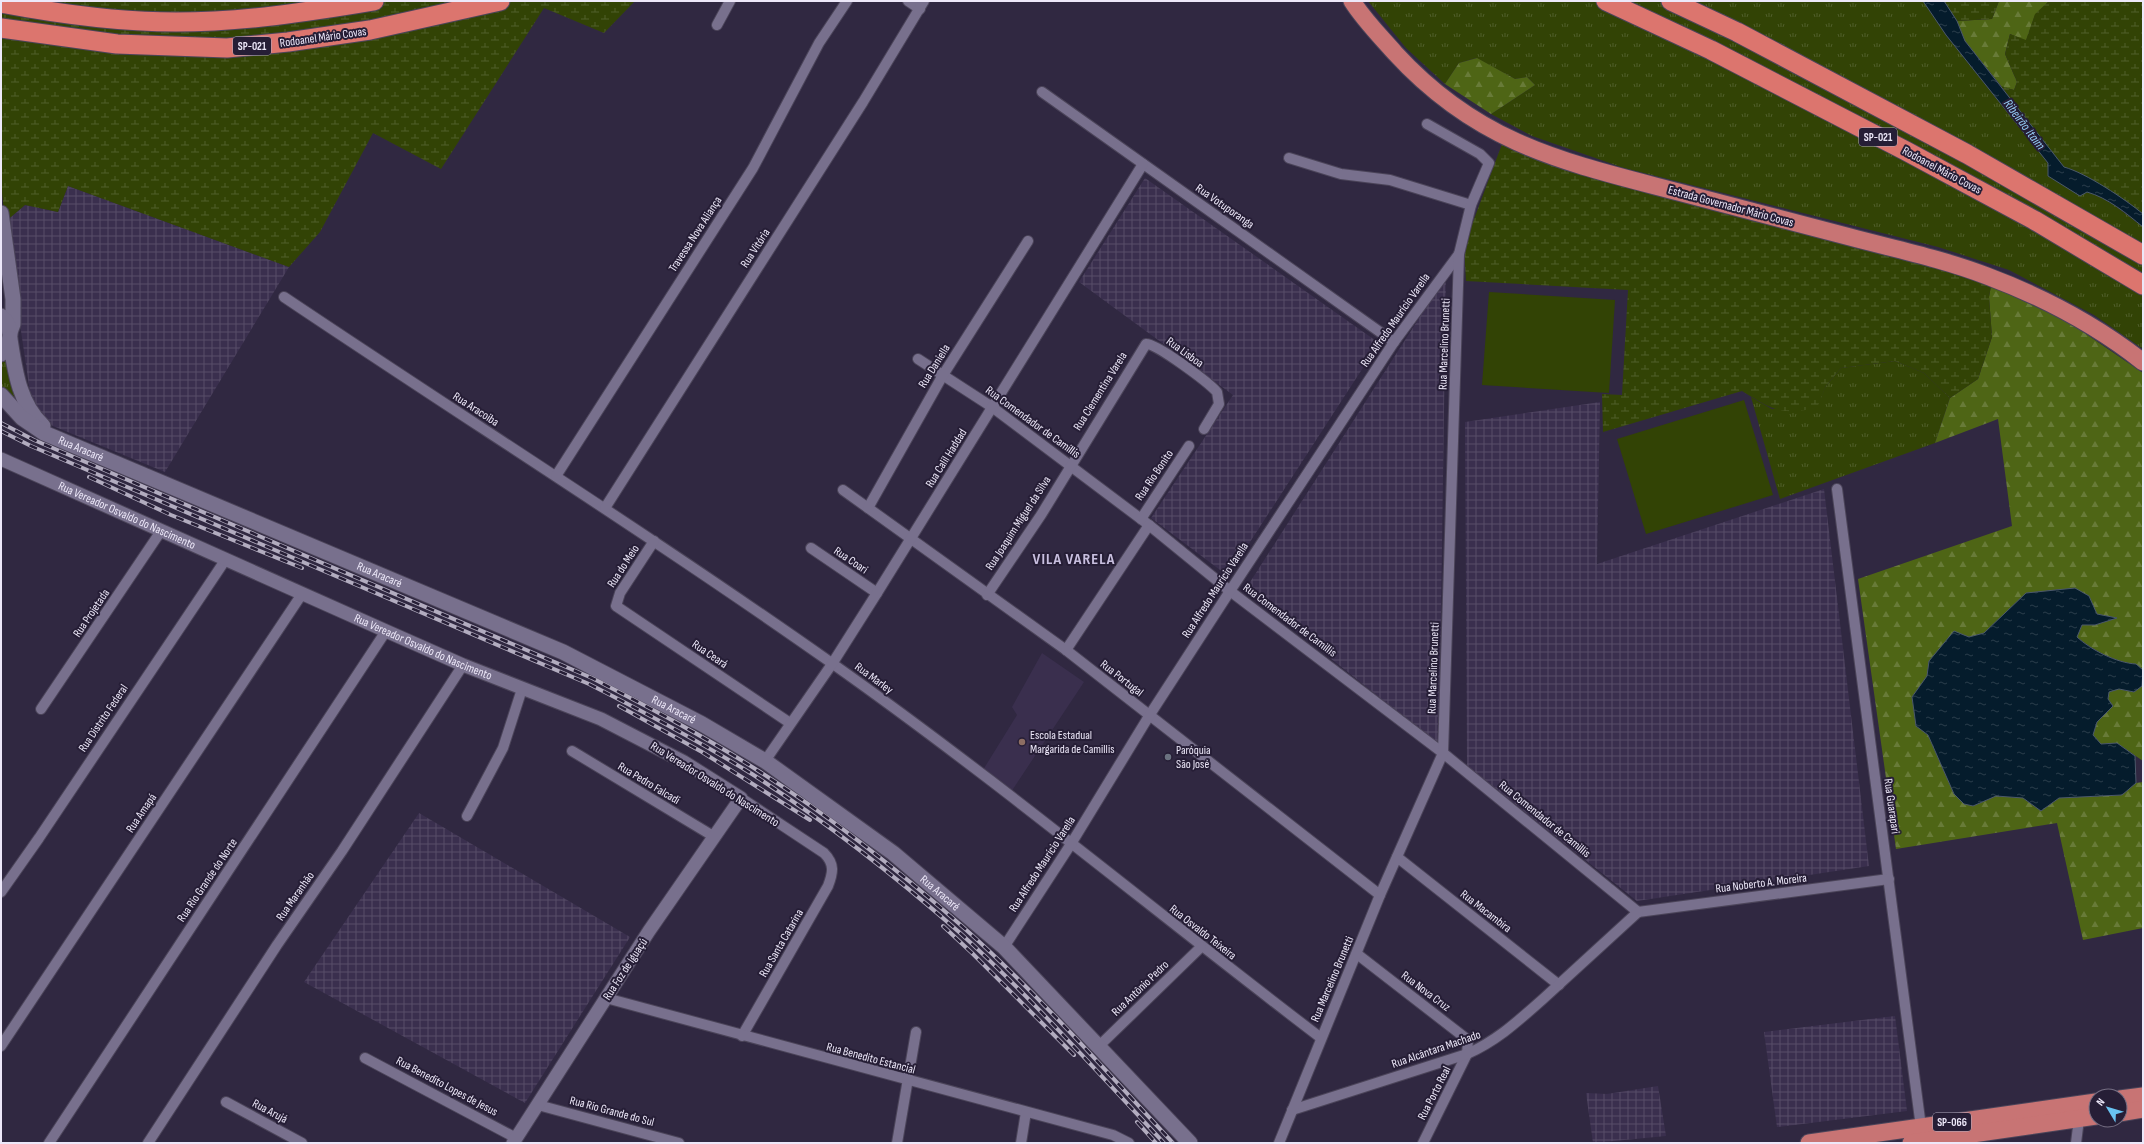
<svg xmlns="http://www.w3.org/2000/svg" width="2144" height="1144" viewBox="0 0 2144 1144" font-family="'Sofia Sans Condensed',sans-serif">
<defs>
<pattern id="industrial-grid" width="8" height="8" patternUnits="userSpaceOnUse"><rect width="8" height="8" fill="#3a2f4e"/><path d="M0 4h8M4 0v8" fill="none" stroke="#574d68"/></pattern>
<pattern id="grass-tufts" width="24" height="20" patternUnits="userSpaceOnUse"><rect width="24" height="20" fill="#324305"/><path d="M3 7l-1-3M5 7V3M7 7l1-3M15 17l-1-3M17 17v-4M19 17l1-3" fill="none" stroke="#505e2a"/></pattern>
<pattern id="forest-firs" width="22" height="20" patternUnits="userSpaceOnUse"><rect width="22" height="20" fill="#4e6515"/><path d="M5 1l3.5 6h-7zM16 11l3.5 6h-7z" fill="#687b38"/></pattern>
<pattern id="wetland-marsh" width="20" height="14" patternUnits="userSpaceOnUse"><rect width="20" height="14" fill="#324305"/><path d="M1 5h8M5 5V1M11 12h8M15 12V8" fill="none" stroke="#505e2a"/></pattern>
<pattern id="water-ripples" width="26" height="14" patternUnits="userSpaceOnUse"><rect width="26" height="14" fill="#051c2c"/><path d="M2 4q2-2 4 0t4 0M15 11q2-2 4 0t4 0" fill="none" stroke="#2a3d4b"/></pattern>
</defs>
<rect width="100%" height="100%" fill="#302841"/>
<polygon fill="#3a2f4e" points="1042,653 1084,682 1011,792 983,770 1017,715 1012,707"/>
<g fill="url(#industrial-grid)">
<polygon points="1145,178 1379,343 1228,576 1151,518 1233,395 1079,282"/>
<polygon points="68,186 289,267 165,472 53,426 41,417 31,399 5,222 25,205 58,212"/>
<polygon points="1446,276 1439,745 1245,590"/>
<polygon points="1600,402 1597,564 1824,489 1869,866 1637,901 1467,766 1465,422"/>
<polygon points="419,813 630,937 525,1103 304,982"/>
<polygon points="1895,1016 1907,1111 1777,1127 1764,1032"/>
<polygon points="1658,1086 1666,1136 1593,1143 1586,1093 1607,1094"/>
</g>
<g fill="url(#grass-tufts)">
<polygon points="1368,1 1923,1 1946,35 2048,163 2087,192 2097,195 2114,205 2143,227 2143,349 2094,315 2009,270 1938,247 1624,168 1532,136 1491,114 1535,85 1527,77 1515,79 1476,58 1459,63 1445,84 1406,48"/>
<polygon points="8,354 16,405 1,389 1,359"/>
<polygon points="1895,361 1924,373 1950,398 1935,443 1780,499 1751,397 1772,409 1816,408 1826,386 1841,368"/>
</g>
<g fill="url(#forest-firs)">
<polygon points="1999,1 2049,1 2035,15 2026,41 2010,34 2005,54 2017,82 2014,90 2002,87 1965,41 1957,21 1992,19"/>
<polygon points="1477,58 1515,79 1527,77 1535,85 1491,114 1445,84 1459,63"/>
<path d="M1991 286 2067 321 2143 373V670L2136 664C2117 663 2091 649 2077 637L2082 625H2095L2116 618 2097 614 2089 596 2063 589 2026 593 1984 633 1969 637 1929 661 1927 676 1912 697 1916 726 1928 735 1954 794 1973 806 1996 796 2023 798 2041 811 2059 798 2122 795 2136 783 2143 782V928L2083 940 2057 823 1896 849 1858 579 2012 526 1998 419 1935 443 1950 398 1978 379 1992 337 1989 297Z"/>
<polygon points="2143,675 2143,761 2117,743 2101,744 2093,735 2097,722 2113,706 2108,699 2109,691 2119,689 2134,692 2142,686"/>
</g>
<g fill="url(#wetland-marsh)">
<polygon points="8,1 635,1 604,33 544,8 441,169 373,133 320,232 289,267 68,186 58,212 25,205 5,222 1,183 1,15"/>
<polygon points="1944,1 1999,1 1992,19 1957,21"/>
<polygon points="2049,1 2143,1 2143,214 2129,203 2084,175 2064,168 2001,86 2014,90 2017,82 2005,54 2010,34 2026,40 2035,14"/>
<path d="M1502 144 1539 161 1605 182 1917 262 1991 286 1989 297 1992 337 1978 379 1950 398 1924 373 1895 361 1841 368 1826 386 1817 408C1778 415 1775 411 1742 391L1603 432 1602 394 1622 395 1628 290 1466 281 1464 246Z"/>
</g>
<g fill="#324305">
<polygon points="1489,292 1615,300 1609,393 1482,385"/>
<polygon points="1744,400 1773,495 1646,534 1617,439"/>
</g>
<g fill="url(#water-ripples)" stroke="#4b596a">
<path d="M1923 1H1944L1957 21 1965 41 2064 167C2086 173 2125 199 2143 214V227C2126 213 2108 198 2087 192L2080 196 2048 176V163L1946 35Z"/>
<path d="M2075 588 2089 596 2097 614 2117 618 2095 625H2082L2077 637C2091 650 2117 663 2136 664L2143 670 2142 686 2134 692 2119 689 2109 692 2108 699 2113 706 2097 722 2093 735 2101 744 2117 743 2135 756 2136 783 2122 795 2059 798 2041 811 2023 798 1996 796 1973 806 1964 804 1954 794 1928 735 1916 726 1912 697 1927 676 1929 661 1954 631 1969 637 1984 633 2026 593Z"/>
</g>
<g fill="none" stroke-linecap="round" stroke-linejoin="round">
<g stroke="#4b4459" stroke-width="12">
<g id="minor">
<polyline points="908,1 920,9"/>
<polyline points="717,25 730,1"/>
<polyline points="1042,92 1394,342"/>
<polyline points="1289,158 1341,174 1390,180 1471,205"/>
<path d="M284 297C467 420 653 537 833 664 1000 782 1158 914 1321 1038"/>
<polyline points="918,359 992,407 1149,525 1230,591 1443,753 1638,912"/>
<polyline points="556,476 753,168 819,43 847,1"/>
<polyline points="1837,489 1921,1127"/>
<polyline points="843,490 1066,650 1380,895"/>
<polyline points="605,508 863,102 924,1"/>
<polyline points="868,508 943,375 1028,241"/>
<polyline points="1141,519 1189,446"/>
<polyline points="654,541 620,593 616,606 790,723"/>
<polyline points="811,548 877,593"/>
<path d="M987 595 1041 515 1146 344C1156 343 1208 382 1217 392L1219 404 1204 429"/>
<polyline points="1066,650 1149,525"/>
<polyline points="41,709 161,531"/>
<polyline points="572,751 713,836"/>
<polyline points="765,761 832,664 877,593 1143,164"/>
<path d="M741 798 824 853C835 864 833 873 828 886L742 1036"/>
<polyline points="467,816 503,748 522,689"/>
<polyline points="1397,857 1559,985"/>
<polyline points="1,892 39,838 226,559"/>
<polyline points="1638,912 1889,879"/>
<polyline points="1004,947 1071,844 1149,716 1230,591 1394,342 1459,254"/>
<polyline points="1357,954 1468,1040 1467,1054 1423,1143"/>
<polyline points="606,998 1113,1135 1129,1143"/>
<polyline points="1,1046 302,594"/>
<polyline points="1098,1047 1201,947"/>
<polyline points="365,1058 516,1138"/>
<polyline points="226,1102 302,1143"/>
<polyline points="538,1105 679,1143"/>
<path d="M1292 1110 1467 1054C1498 1040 1518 1021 1543 999 1575 970 1606 941 1638 912"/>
<polyline points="49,1143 386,631"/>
<polyline points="148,1143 277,945 342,851 463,665"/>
<polyline points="897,1143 916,1032"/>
<polyline points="1021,1143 1026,1112"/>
<polyline points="1279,1143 1380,895 1443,753 1459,254 1471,205 1489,163 1480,154 1427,124"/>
<polyline points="2076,1143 2079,1119"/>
</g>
</g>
<g stroke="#4b4459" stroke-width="15">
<g id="tertiary">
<path id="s1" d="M1 459 386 631 463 665 601 719 684 762 741 798 649 931 513 1143"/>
</g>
</g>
<g stroke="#4b4459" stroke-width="17">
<g id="secondary">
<polyline points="1,213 13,299 13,324 10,332"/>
<path d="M1 316C13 326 13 343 1 354"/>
<path d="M10 339C15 371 19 403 43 426"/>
<path id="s2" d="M1 395 22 418 44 433 563 652 702 724 765 761 893 853 1004 947 1190 1143"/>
</g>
</g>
<g stroke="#4b4459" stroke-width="19">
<g id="trunk">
<path d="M1352 1C1364 20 1380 36 1395 53 1481 147 1569 163 1686 194 1741 208 1795 223 1850 237 1895 249 1943 259 1987 276 2043 297 2096 325 2143 362"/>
<polyline points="2120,1099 2143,1096"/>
<polyline points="2120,1113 2143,1109"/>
<polyline points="1809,1143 2096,1102"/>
<polyline points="1911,1143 2096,1116"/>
</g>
</g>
<g stroke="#4b4459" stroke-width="21">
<g id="motorway">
<polyline points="1606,1 1711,50 1906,151 2034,220 2143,285"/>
<polyline points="1671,1 1737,32 1967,154 2143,255"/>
<path d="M1 3C59 14 117 22 176 22 243 22 308 12 374 1"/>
<polyline points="1,28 117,44 227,48 288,42 370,30 500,1"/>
</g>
</g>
<use href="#minor" stroke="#78708d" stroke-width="10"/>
<use href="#tertiary" stroke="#78708d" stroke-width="13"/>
<use href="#secondary" stroke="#78708d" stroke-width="15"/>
<use href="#trunk" stroke="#c87474" stroke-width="17"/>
<use href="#motorway" stroke="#dc756e" stroke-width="19"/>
<g stroke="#b2acbf" stroke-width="4">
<g id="rail">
<path d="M1 423 34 440 592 678C648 707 704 736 757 770 830 816 898 870 963 927 1038 994 1105 1070 1173 1143"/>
<path d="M1 431 31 446 589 684C644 712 699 741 752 774 825 821 894 875 959 932 1032 998 1097 1072 1164 1143"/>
<polyline points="89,477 171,515 302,568"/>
<polyline points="619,706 702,752 810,820"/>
<polyline points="943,926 972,953 1074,1055"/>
<polyline points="1137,1122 1156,1143"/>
</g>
</g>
<use href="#rail" stroke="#261e36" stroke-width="2.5" stroke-dasharray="8" stroke-linecap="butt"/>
</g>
<circle fill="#8d6e63" stroke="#261e36" stroke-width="1.5" cx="1022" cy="742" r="4"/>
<circle fill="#6b7280" stroke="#261e36" stroke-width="1.5" cx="1168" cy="757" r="4"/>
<g text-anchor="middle" stroke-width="4" stroke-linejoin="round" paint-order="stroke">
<g fill="#261e36" stroke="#b1abbe" stroke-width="1">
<rect x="233" y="37" width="38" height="18" rx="3"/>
<rect x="1859" y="128" width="38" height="18" rx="3"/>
<rect x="1933" y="1113" width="38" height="18" rx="3"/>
</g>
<g font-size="11" font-weight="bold" fill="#ede8f9">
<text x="252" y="50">SP-021</text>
<text x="1878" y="141">SP-021</text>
<text x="1952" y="1126">SP-066</text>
</g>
<g font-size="12" fill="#ede8f9" stroke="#261e36">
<text transform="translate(323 37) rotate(-8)" y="4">Rodoanel Mário Covas</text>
<text transform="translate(1942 170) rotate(28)" y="4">Rodoanel Mário Covas</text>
<text transform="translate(1225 206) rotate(35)" y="4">Rua Votuporanga</text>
<text transform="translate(1731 206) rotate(15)" y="4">Estrada Governador Mário Covas</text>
<text transform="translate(695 234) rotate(-57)" y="4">Travessa Nova Aliança</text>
<text transform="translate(755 248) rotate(-57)" y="4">Rua Vitória</text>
<text transform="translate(1395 320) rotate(-55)" y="4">Rua Alfredo Maurício Varella</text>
<text transform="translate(1444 344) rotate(-88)" y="4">Rua Marcelino Brunetti</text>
<text transform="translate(1185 352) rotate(36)" y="4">Rua Lisboa</text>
<text transform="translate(934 366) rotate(-58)" y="4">Rua Daniella</text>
<text transform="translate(1100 391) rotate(-58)" y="4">Rua Clementina Varela</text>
<text transform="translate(476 409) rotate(33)" y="4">Rua Aracoiba</text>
<text transform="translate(1033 422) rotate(36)" y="4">Rua Comendador de Camillis</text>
<text dy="4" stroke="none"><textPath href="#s2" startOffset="98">Rua Aracaré</textPath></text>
<text transform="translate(946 458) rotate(-58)" y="4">Rua Calil Haddad</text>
<text transform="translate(1154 475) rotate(-56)" y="4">Rua Rio Bonito</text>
<text dy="4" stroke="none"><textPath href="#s1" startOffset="138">Rua Vereador Osvaldo do Nascimento</textPath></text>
<text transform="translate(1018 523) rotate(-57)" y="4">Rua Joaquim Miguel da Silva</text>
<text transform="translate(851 560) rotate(34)" y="4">Rua Coari</text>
<text transform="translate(623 566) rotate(-57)" y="4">Rua do Meio</text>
<text dy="4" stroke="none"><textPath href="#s2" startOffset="422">Rua Aracaré</textPath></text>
<text transform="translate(1215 590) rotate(-57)" y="4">Rua Alfredo Maurício Varella</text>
<text transform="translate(91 613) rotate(-56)" y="4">Rua Projetada</text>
<text transform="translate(1290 620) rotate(37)" y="4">Rua Comendador de Camillis</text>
<text dy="4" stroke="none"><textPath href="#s1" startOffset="462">Rua Vereador Osvaldo do Nascimento</textPath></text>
<text transform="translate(710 654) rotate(34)" y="4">Rua Ceará</text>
<text transform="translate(1433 668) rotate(-88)" y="4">Rua Marcelino Brunetti</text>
<text transform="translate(874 678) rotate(36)" y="4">Rua Marley</text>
<text transform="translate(1122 678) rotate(38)" y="4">Rua Portugal</text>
<text dy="4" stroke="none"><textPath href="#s2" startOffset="746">Rua Aracaré</textPath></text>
<text transform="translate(103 718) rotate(-56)" y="4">Rua Distrito Federal</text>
<text transform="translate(649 783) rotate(31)" y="4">Rua Pedro Falcadi</text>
<text transform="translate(715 784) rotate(32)" y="4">Rua Vereador Osvaldo do Nascimento</text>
<text transform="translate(1892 806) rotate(82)" y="4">Rua Guarapari</text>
<text transform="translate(141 813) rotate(-56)" y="4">Rua Amapá</text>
<text transform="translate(1545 819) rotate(39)" y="4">Rua Comendador de Camillis</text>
<text transform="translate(1042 864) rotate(-57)" y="4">Rua Alfredo Maurício Varella</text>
<text transform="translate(207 880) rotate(-56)" y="4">Rua Rio Grande do Norte</text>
<text transform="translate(1761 883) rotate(-7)" y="4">Rua Noberto A. Moreira</text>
<text dy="4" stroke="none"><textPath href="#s2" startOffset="1070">Rua Aracaré</textPath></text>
<text transform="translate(295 896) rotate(-55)" y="4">Rua Maranhão</text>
<text transform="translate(1486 911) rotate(38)" y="4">Rua Macambira</text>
<text transform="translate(1203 932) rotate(38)" y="4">Rua Osvaldo Teixeira</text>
<text transform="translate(781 943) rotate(-60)" y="4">Rua Santa Catarina</text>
<text transform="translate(625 969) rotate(-57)" y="4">Rua Foz de Iguaçú</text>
<text transform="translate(1332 979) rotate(-67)" y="4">Rua Marcelino Brunetti</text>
<text transform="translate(1140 988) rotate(-44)" y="4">Rua Antônio Pedro</text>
<text transform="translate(1426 991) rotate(37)" y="4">Rua Nova Cruz</text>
<text transform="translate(1436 1049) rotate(-19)" y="4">Rua Alcântara Machado</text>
<text transform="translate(871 1058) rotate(15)" y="4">Rua Benedito Estancial</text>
<text transform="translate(447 1086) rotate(28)" y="4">Rua Benedito Lopes de Jesus</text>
<text transform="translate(1434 1093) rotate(-63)" y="4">Rua Porto Real</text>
<text transform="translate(270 1111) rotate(28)" y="4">Rua Arujá</text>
<text transform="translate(612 1111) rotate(15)" y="4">Rua Rio Grande do Sul</text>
</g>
<g font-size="12" fill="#ede8f9" stroke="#261e36" text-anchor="start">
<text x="1030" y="739">Escola Estadual<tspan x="1030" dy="14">Margarida de Camillis</tspan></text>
<text x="1176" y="754">Paróquia<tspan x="1176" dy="14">São José</tspan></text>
</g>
<g font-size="13" font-style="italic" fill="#95ccf5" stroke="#261e36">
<text transform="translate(2025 124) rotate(53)" y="5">Ribeirão Itaim</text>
</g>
<g font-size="16" font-weight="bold" letter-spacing="1" fill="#c8bfdf" stroke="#261e36">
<text x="1074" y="564">VILA VARELA</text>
</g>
</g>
<rect width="2144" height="1144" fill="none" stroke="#ede8f9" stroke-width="4"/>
<g transform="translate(2108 1108) rotate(308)"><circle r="19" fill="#261e36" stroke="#766f84"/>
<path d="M0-3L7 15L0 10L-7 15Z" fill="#69c3f1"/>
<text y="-6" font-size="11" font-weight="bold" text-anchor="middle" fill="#ede8f9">N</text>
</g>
</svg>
